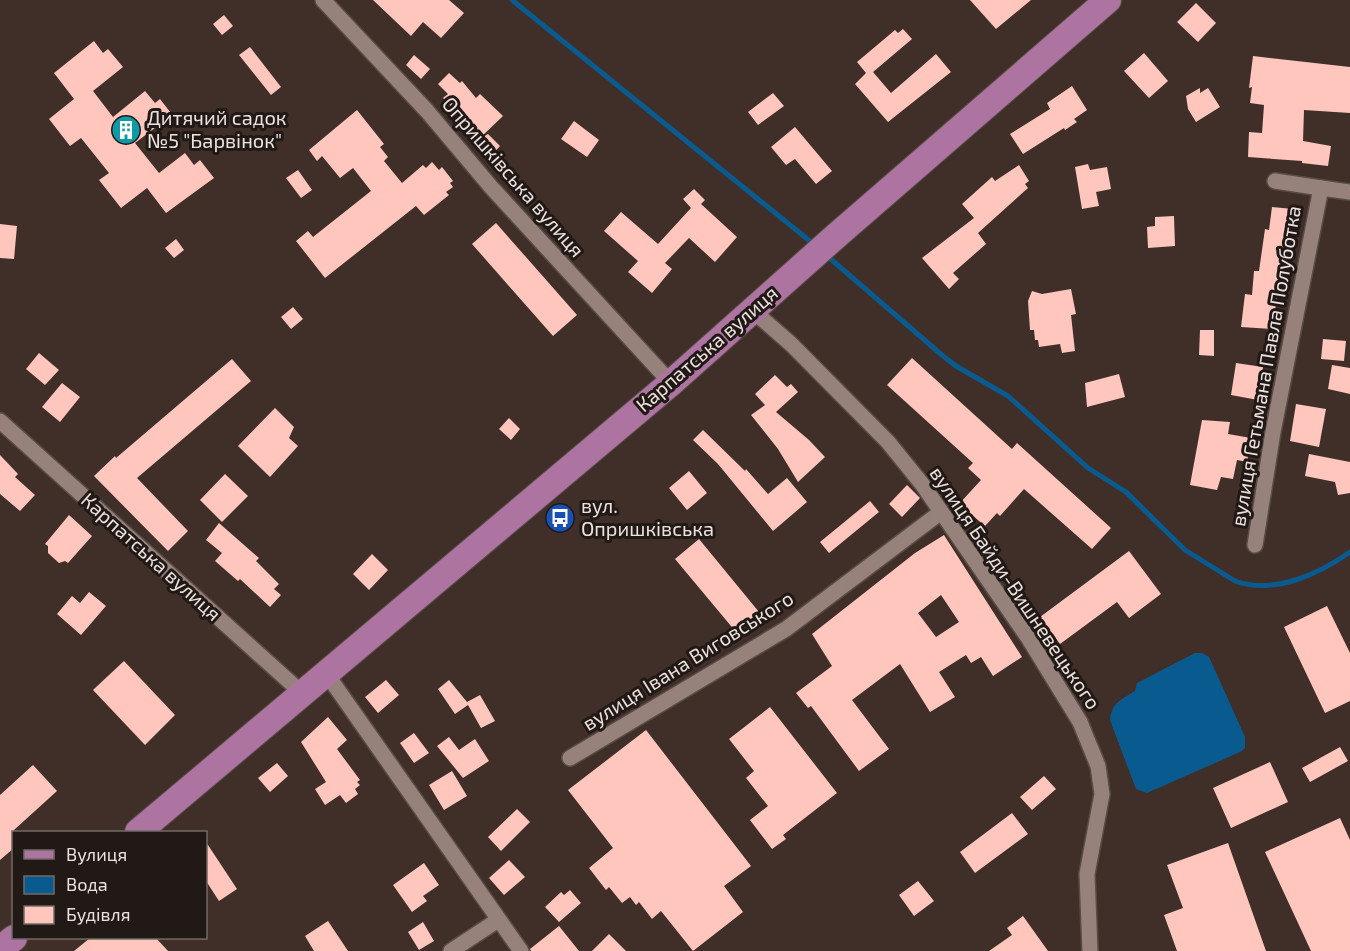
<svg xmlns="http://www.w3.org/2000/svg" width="1350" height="951" viewBox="0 0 1350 951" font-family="'Exo 2',sans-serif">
<rect width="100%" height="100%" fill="#402f28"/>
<path fill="#095b8f" d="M1195 653H1202L1209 657 1245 737V748L1240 752 1147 793 1136 789 1110 720C1112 702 1121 700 1135 691L1137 683Z"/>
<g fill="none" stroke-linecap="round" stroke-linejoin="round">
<g stroke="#095b8f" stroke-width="5">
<polyline points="512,0 816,246"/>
<path d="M825 254 943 356 956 366 1008 396 1088 468 1126 492 1185 550 1235 581C1274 595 1319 574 1350 552"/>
</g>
</g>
<g fill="#fec6bc" fill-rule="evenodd">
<polygon points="373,0 449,0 464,13 441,38 423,22 411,36"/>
<polygon points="970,0 1031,0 996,29"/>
<polygon points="1196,3 1216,23 1198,42 1177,22"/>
<polygon points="224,15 233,26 222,35 213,24"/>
<polygon points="903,29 912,39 873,72 891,93 936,54 951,72 888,122 855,84 866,73 857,62 895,30 898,33"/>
<polygon points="94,41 103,53 108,49 123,67 93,91 113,117 145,91 155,103 160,99 174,117 162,126 160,124 135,143 159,173 185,153 194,165 200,160 214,178 166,213 147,188 121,208 99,180 109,173 81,138 70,146 49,119 74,99 54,73"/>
<polygon points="250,47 281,87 271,95 239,55"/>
<polygon points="1144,53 1168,81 1149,98 1124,71"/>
<polygon points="414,55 430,69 421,79 406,65"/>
<polygon points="1253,56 1350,67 1350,113 1304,110 1303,141 1331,146 1328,166 1302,163 1302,161 1248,157 1249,132 1262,133 1264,105 1250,103 1252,87 1249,88"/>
<polygon points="449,73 460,83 462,81 476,98 480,94 503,116 480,138 443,98 448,94 438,84"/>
<polygon points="1072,86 1087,110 1074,119 1077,122 1065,130 1064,128 1023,154 1010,134 1050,109 1047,103"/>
<polygon points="1200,88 1200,93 1208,88 1220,107 1196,122 1188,109 1186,96"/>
<polygon points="773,93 784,106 758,125 748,112"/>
<polygon points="357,110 384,144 380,147 388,157 384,161 402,183 423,165 426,168 432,162 439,170 442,167 453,181 450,183 453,187 446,192 449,195 424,215 416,206 325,278 296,241 308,231 313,237 371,191 353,168 340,178 322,156 317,161 309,150"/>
<polygon points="574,121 599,140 587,157 561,139"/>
<polygon points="795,127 832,171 816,184 795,159 786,165 771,147"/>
<polygon points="488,134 500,146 491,156 477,141"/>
<polygon points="1088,164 1090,170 1107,167 1111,189 1096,192 1099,206 1082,209 1075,167"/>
<polygon points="1019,165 1029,181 1025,184 1028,188 978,233 986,244 953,273 959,279 949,289 922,258 974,218 962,204 992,177 995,181"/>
<polygon points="298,170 312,190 301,198 286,178"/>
<polygon points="694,189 705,200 701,204 737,237 715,262 689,238 665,263 672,269 652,293 628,272 638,261 604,231 621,212 658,244 691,208 683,199"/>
<polygon points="1272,207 1293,209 1289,254 1281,253 1279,286 1272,329 1241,327 1245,294 1252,295 1254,271 1259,271 1265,229 1269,230"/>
<polygon points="1174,216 1175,246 1148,248 1147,227 1155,226 1155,217"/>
<polygon points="496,223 577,315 553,336 472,244"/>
<polygon points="0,224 17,226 14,259 0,258"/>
<polygon points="176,239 184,250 174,258 165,248"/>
<polygon points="1071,289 1076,314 1071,315 1075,351 1062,353 1060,344 1039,347 1038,340 1035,340 1034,330 1030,330 1028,301 1032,291 1042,294"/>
<polygon points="293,307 303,319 291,329 281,317"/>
<polygon points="1200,330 1214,330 1214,356 1199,355"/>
<polygon points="1323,339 1346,341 1344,361 1321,359"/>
<polygon points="39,353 59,370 45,385 26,369"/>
<polygon points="912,358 1012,449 1017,443 1111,528 1092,549 1024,489 1000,516 997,513 985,526 959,504 981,480 968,468 973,463 887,385"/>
<polygon points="232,359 251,381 137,478 188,531 168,551 94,476 115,456 116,458"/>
<polygon points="1236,363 1263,367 1258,400 1231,395"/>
<polygon points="1332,365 1350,368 1350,394 1328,389"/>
<polygon points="1119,374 1125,397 1087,407 1085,383"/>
<polygon points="775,375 787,387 791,384 798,392 776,412 809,440 825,457 798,482 778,449 751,415 765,405 755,394"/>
<polygon points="62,383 80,397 60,422 42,407"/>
<polygon points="1296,404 1326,409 1319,447 1290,441"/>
<polygon points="275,408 294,427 289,438 298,446 270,477 238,446"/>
<polygon points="509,418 520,429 511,440 499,429"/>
<polygon points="1202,420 1230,422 1228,434 1251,438 1247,462 1237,460 1233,479 1221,477 1217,490 1190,485"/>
<polygon points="703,430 745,471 746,469 768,494 787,478 807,502 773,531 718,464 693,440"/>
<polygon points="1309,454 1350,462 1350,493 1338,495 1335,482 1305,476"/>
<polygon points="0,455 18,474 15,477 35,495 20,511 0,494"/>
<polygon points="689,471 707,493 687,510 669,488"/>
<polygon points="225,474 248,496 222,522 200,500"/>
<polygon points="907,485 920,498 902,517 889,504"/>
<polygon points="870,501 879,512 829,553 820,542"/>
<polygon points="69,515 92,536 68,563 65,561 59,563 48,553 48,546 45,544"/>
<polygon points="219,523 259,558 256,561 279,584 274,589 281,595 270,607 240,579 238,581 215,561 222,553 206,540"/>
<path d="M944 535 1022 657 993 676 981 657 971 663 966 655 939 672 955 697 930 712 900 664 852 700 889 749 859 771 811 706 808 708 796 693 832 666 812 634 915 553ZM941 595 959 622 936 637 918 613Z"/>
<polygon points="699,539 759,612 736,632 675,559"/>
<polygon points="1129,551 1161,594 1129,618 1117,602 1060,644 1040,617"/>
<polygon points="372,554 388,570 369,590 353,574"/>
<polygon points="89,592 106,606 81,635 57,614 72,596 80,603"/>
<polygon points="1327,606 1350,653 1350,701 1325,713 1284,627"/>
<polygon points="124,661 175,715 145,745 93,690"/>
<polygon points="386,680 399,695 378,713 365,697"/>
<polygon points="449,680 467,702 480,695 495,721 481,728 468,705 455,714 438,689"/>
<polygon points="770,707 837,793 783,835 786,839 772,849 750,820 768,806 746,778 754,771 729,739"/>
<polygon points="328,717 347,740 337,749 360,780 357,782 360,785 355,789 358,794 346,803 340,795 325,805 315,789 326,782 301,742"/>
<polygon points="646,730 751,866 724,886 743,912 693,951 661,911 652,919 639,902 636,905 630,897 622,903 609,887 606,890 589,868 613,848 568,790"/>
<polygon points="414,733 429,753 414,763 400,743"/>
<polygon points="449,737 459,750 475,739 489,761 463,778 437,746"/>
<polygon points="1340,747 1348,761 1310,782 1302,768"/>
<polygon points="1270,762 1288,802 1231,828 1213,788"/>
<polygon points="277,763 288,776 270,792 258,778"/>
<polygon points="33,765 57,791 14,830 14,848 0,860 0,795"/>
<polygon points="452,771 467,796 444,810 429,785"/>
<polygon points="1044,776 1056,789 1032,810 1020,797"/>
<polygon points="517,809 530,822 501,851 488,837"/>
<polygon points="1012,813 1028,834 975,873 960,852"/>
<polygon points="1340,818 1350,840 1350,951 1311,951 1265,852"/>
<polygon points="206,842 237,889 219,901 206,881"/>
<polygon points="1228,843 1266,951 1177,951 1164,915 1183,908 1167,865"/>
<polygon points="509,860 525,877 504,895 489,878"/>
<polygon points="424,863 439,885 423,896 427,901 412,912 393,885"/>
<polygon points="918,881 934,901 914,916 899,895"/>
<polygon points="570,890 581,903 559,922 545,907 561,892 564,895"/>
<polygon points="1023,916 1048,951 989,951 1012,935 1007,928"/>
<polygon points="328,921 348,951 314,951 305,936"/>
<polygon points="423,922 434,941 419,950 408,932"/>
<polygon points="559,926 579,951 531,951 530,949"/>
<polygon points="609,934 626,951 592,951"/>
<polygon points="90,938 156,938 168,951 74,951"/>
</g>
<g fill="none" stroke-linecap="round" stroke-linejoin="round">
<g stroke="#594c46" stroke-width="18">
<g id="street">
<polyline points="323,0 427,111 491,187 671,383"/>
<polyline points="1275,181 1321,188"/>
<polyline points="752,310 791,344 888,442 922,484 1029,639 1080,722 1098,766 1102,794 1087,874 1090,951"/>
<polyline points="0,421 302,693"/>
<polyline points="1255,545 1273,432 1321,188 1350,192"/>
<polyline points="326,673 521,951"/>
<polyline points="570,758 786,629 941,512"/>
<polyline points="451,951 498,920"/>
</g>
</g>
<g stroke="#594c46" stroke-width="28">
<g id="primary">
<polyline points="138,832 671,383 836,236 1108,0"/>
<polyline points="0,949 14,938"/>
</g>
</g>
<use href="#street" stroke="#96827a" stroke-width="15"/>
<use href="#primary" stroke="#ad74a2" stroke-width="26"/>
</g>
<defs>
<g id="building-disc" transform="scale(1.5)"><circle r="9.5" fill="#0f9aa8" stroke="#211916"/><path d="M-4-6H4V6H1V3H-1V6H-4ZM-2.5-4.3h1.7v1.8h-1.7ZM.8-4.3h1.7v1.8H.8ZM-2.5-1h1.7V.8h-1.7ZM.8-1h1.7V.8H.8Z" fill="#fff"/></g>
<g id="bus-disc" transform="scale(1.5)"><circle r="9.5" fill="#1a4fb4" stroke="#211916"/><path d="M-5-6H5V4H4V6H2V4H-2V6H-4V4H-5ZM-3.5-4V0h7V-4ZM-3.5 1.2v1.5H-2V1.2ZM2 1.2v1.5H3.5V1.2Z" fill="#fff"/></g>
</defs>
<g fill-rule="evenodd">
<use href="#building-disc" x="126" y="130"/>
<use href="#bus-disc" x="560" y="518"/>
</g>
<g text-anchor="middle" stroke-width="6" stroke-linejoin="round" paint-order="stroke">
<g font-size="20" fill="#ece1dc" stroke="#211916" text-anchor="start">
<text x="147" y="125">Дитячий садок<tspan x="147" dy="23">№5 "Барвінок"</tspan></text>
<text x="581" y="513">вул.<tspan x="581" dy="23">Опришківська</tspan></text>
</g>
<g font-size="20" fill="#ece1dc" stroke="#211916">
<text transform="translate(513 177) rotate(49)" y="7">Опришківська вулиця</text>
<text transform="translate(707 349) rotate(-41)" y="7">Карпатська вулиця</text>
<text transform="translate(1266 366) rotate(-80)" y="7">вулиця Гетьмана Павла Полуботка</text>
<text transform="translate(151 557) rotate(42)" y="7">Карпатська вулиця</text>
<text transform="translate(1015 588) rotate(56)" y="7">вулиця Байди-Вишневецького</text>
<text transform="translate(688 661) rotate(-32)" y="7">вулиця Івана Виговського</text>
</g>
</g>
<rect x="12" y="831" width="195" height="108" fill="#211916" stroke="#726965" stroke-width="1.5"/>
<rect x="24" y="850" width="30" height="9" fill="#ad74a2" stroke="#726965" stroke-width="1.5"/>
<text x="66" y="861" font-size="18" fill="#ece1dc">Вулиця</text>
<rect x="24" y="876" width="30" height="18" fill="#095b8f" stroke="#726965" stroke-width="1.5"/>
<text x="66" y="891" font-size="18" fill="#ece1dc">Вода</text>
<rect x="24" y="906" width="30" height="18" fill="#fec6bc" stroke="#726965" stroke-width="1.5"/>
<text x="66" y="921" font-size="18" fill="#ece1dc">Будівля</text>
</svg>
